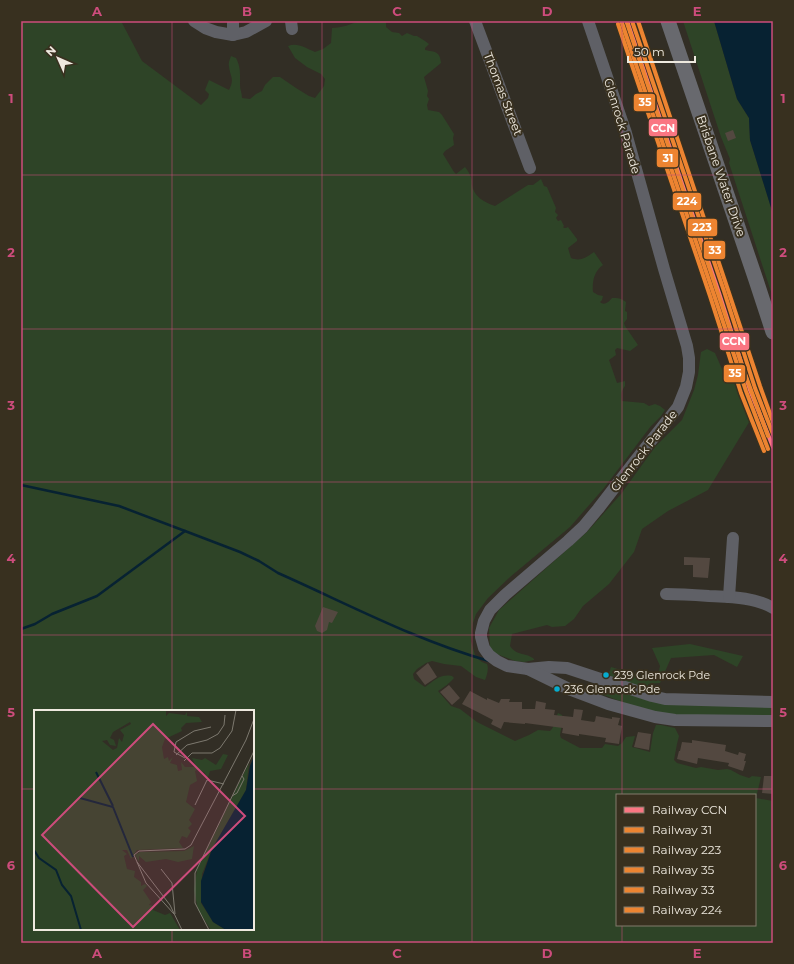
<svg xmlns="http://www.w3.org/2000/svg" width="794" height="964" viewBox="0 0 794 964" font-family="Montserrat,sans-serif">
<rect width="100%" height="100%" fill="#322e25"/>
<g fill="#2e4427" fill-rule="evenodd">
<path d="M21 21H121L142 61 201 105 208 98 209 94 205 90 209 80 229 90C235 78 230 77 229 66 228 63 230 59 231 56L236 58C241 68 240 74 240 85 240 90 242 93 242 98L250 99 256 94 262 91 265 85 273 77H280L296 88 309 96 315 98 324 86 325 79 321 74 307 67 295 58 288 46C297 42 306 48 315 52L323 49 331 43 332 28C342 28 351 24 360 21 366 20 380 21 386 21V27L392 32 399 33 402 36 407 33 414 36H417L425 41 429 44 425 48V50C435 52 440 51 441 63L424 77 428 91 427 96 429 99 427 105 428 110 439 112 442 115 454 134 453 138 454 145 445 151 443 154 454 172 456 174 465 167C467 170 469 172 470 175 472 179 472 181 472 185 474 197 484 202 495 206L528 185H533L541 179 544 186 547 187 556 208 555 212 558 215 556 218 558 221 561 220 564 226 563 227 564 228H566L568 227 577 239V241L568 248 571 258C581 262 587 257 594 252L603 265C594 271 592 282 593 292L598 295 603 296 602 300 600 302C604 306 609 302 612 298 618 298 621 298 626 302L625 311 627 312V319L624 323 625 326 638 345 630 351 617 348 615 350 616 355 609 360 617 383 625 381V386C621 391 621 395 622 401L644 403 649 406 655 404 660 406 665 410 661 416 651 426 604 488 570 527 510 577 488 598 476 614 473 623 471 641 475 655 478 659 482 662 487 664C489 668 487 676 485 680L476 677 461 666 444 664 432 661 426 663 417 669 413 674 414 679 422 685 425 687C436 680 439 674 452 676L454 678C451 682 443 688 438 691L451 706 460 709 477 722 515 741 529 735 538 730 550 731C555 727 555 719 558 713L562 715 563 719 560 735 561 738 580 748H602L605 744 618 746 622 743 626 737 635 736 632 747 650 752 653 733 656 725H661L675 728 679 736 677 744 674 760 677 763 696 768 701 767 718 770 727 769 731 770 740 775 749 778 752 776 761 777 756 798 773 801V943H21ZM35 711H253V929H35ZM617 795H755V925H617Z"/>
<polygon points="683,21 714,21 737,99 749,118 750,140 773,214 773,298 729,163 730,159 721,137"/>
<path d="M707 349 715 353 722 369 737 384 749 400 751 419 708 490 668 511 642 529 634 552 609 584 583 606 574 619 565 626 552 627 547 625 512 634 510 646C518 657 526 652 534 659V660L524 662 515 661 494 653 490 648 489 628 499 610 587 532 621 494 655 447 682 420 694 390 698 375 701 352Z"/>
<polygon points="690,644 743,656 737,667 714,655 671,658 660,683 648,684 648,698 773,706 773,718 672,718 644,710 601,694 600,688 633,693 608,676 611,667 657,681 660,666 652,648"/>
</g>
<polygon fill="#072232" points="714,21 773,21 773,214 750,140 749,118 737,99"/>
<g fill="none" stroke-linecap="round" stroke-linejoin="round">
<g stroke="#072232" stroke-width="2.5">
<polyline points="21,485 119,506 185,531"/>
<path d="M21 629 35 624 52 614 97 596 185 531 240 552 259 561 278 573C348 604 415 640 489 661"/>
</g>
</g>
<g fill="#534840">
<polygon points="733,130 736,138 728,141 725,133"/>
<polygon points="684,557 710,558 708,578 693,577 693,565 684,565"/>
<polygon points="323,607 338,612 332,623 329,622 327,630 322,633 317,631 315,626"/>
<polygon points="428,663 437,677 425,685 416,673"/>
<polygon points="449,685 460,698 452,705 440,692"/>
<polygon points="470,691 487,700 487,698 499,703 501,699 510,699 509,702 522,702 522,709 535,709 536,701 546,703 545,709 555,710 554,715 573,717 574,709 583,710 581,720 594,722 595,721 596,716 612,719 612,717 620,718 618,725 622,726 619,744 605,742 606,738 579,734 579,736 562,733 563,728 525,723 525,724 504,722 501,729 491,724 493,720 462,704"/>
<polygon points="638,732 651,734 649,750 634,747"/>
<polygon points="692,740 726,745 725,751 738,755 739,752 746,754 744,761 746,761 743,771 728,766 729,763 698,758 697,764 677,759 679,751 680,751 682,742 692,743"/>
<polygon points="764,776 773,776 773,794 762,793"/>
</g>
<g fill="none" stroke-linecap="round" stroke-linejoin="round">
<g stroke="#5f6066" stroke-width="12">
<polyline points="194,21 205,28 216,32 233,35 246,32 266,21"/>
<polyline points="233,21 233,35"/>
<polyline points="291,21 292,29"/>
<polyline points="475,21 530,168"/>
<polyline points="588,21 626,133 664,269 687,346 689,358 689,372 686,387 678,407 635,461 598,509 583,527 568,541 505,595 490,610 484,621 481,633 481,637 484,648 489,655 497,661 507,666 528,669 549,667 567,668 652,696 665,699 773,702"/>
<path d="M666 594C680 594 695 595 709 596 730 597 755 597 773 608"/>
<polyline points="729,597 733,538"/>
<polyline points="528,669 571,690 608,704 655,717 675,720 773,721"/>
</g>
<polyline stroke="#68696e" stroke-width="15" points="668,21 756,280 773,332"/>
<g stroke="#38301f" stroke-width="7">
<polyline id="rail-1" points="627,21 719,293 750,390 773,447"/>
</g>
<g stroke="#38301f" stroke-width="7">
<polyline id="rail-2" points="622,23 714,295 746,391 768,449"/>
</g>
<g stroke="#38301f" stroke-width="7">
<polyline id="rail-3" points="632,21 724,291 755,388 773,434"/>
</g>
<g stroke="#38301f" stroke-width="7">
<polyline id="rail-4" points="618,24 710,296 741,393 764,451"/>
</g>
<g stroke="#38301f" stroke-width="7">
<polyline id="rail-5" points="638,21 728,290 760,386 773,422"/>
</g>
<g stroke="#38301f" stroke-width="7">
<polyline id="rail-6" points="627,23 745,374 768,436"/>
</g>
<use href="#rail-1" stroke="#fa7682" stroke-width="4"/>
<use href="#rail-2" stroke="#ed8431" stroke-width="4"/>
<use href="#rail-3" stroke="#ed8431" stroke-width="4"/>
<use href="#rail-4" stroke="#ed8431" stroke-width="4"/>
<use href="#rail-5" stroke="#ed8431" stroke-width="4"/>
<use href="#rail-6" stroke="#ed8431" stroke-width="4"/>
</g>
<path fill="none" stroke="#cd4c7c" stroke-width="1" stroke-opacity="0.55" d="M172 21V711M322 21V943M472 21V943M622 21V795M21 175H773M21 329H773M21 482H773M21 635H773M21 789H35M253 789H773M622 925V943M172 929V943"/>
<g fill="#06acd0" stroke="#38301f" stroke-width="1.5">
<circle cx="606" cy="675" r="3.5"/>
<circle cx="557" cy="689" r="3.5"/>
</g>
<g text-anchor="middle" stroke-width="4" stroke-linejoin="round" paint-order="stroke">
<g font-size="11" fill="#eee9df" stroke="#38301f" text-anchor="start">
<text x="614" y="679">239 Glenrock Pde</text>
<text x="564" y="693">236 Glenrock Pde</text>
</g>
<g font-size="12" fill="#eee9df" stroke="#38301f">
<text transform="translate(503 94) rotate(69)" y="4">Thomas Street</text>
<text transform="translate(622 126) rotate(73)" y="4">Glenrock Parade</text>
<text transform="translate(721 176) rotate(71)" y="4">Brisbane Water Drive</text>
<text transform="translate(644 451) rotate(-52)" y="4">Glenrock Parade</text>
</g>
</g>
<g transform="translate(34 710)">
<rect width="220" height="220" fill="#322e25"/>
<path d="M0 0H132V6L135 3 151 5 153 2V6L165 7 168 12 152 13 147 18 148 21 131 29 128 37 130 49 134 47 135 51 139 47 136 53 143 55 144 61 148 60 147 52 151 57H162L158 48 168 50 171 48 182 55 189 44 194 45 187 59 176 61 174 67 172 68 171 63 164 59 161 61 163 71 156 75 152 92 161 99 155 110 158 114 154 118 157 121 153 128 148 126 145 132 149 138 103 140 97 149 93 140H88L93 144 90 146 93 159 101 161 100 167 107 172V176L111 174 113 176 109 180 117 192 115 195 120 196 119 200 131 205 136 203 146 220H0ZM96 12 97 14 86 20 90 25 88 32 85 28 83 38 79 40 68 31 73 30 76 35 82 36 80 30 76 28 79 22ZM215 53 212 80 178 139 168 164 167 193 179 212 192 220H177L164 200 160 180 163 160ZM160 136 158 149 144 152 132 149 112 152 105 146V152L101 145 106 142 150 141Z" fill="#2e4427" fill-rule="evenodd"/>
<path d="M220 46V220H192L179 212 167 192V171L178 139 212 80 216 56Z" fill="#072232"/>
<path fill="none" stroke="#072232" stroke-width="2" d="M62 62 79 96M46 88 79 97 99 147M0 140 5 148 22 160 28 175 37 186 47 220"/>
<path fill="none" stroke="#7d796f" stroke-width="1" d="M142 45 153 35 173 30 184 24 190 15 191 5M151 48 140 42 142 32 160 21 177 17M150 51 158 43H178L186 38 198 21 202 0M198 86 203 83 210 69 208 66M161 95 173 70 190 74M103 152 136 195 148 220M127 159 138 173 141 204M140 204 112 173 100 145 105 141 151 139 157 135 212 30 220 9M175 220 161 193V163L220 41"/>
<path fill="#cd4c7c" fill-opacity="0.15" stroke="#cd4c7c" stroke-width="2" d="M119 14 211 106 99 217 8 125Z"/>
<rect width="220" height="220" fill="none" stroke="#eee9df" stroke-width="2"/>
</g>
<g stroke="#38301f" stroke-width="1.5">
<rect x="633" y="93" width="23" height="19" rx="4" fill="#ed8431"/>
<rect x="648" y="118" width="30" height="19" rx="4" fill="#fa7682"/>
<rect x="656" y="148" width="23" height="20" rx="4" fill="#ed8431"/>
<rect x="672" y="192" width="30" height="19" rx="4" fill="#ed8431"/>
<rect x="687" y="218" width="31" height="19" rx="4" fill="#ed8431"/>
<rect x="703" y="240" width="23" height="20" rx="4" fill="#ed8431"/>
<rect x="719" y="332" width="31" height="19" rx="4" fill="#fa7682"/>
<rect x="723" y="364" width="23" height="19" rx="4" fill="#ed8431"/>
</g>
<g font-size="11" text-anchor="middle" font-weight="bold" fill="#fff">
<text x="645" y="106">35</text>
<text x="663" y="132">CCN</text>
<text x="668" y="162">31</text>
<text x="687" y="205">224</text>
<text x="702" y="231">223</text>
<text x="715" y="254">33</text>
<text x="734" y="345">CCN</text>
<text x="735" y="377">35</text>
</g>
<rect width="794" height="964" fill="none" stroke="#38301f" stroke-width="44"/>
<rect x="616" y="794" width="140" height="132" fill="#38301f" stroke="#817a6c"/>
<rect x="624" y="807" width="20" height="6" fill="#fa7682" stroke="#817a6c"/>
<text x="652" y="814" font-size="12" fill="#eee9df">Railway CCN</text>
<rect x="624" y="827" width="20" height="6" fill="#ed8431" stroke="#817a6c"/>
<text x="652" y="834" font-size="12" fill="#eee9df">Railway 31</text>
<rect x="624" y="847" width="20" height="6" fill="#ed8431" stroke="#817a6c"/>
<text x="652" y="854" font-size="12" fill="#eee9df">Railway 223</text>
<rect x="624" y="867" width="20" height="6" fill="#ed8431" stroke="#817a6c"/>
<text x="652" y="874" font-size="12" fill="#eee9df">Railway 35</text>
<rect x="624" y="887" width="20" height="6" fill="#ed8431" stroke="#817a6c"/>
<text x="652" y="894" font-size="12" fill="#eee9df">Railway 33</text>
<rect x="624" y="907" width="20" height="6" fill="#ed8431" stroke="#817a6c"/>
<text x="652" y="914" font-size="12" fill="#eee9df">Railway 224</text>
<g transform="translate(58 58) rotate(315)" stroke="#38301f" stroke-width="3" paint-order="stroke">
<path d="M0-3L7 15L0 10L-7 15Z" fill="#eee9df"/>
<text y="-6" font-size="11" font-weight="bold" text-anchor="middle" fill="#eee9df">N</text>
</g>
<path d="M628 56v6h67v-6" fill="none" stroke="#eee9df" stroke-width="2"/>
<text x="634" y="56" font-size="12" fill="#eee9df" stroke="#38301f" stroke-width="3" paint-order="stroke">50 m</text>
<rect x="22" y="22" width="750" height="920" fill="none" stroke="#cd4c7c" stroke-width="1.5"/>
<g font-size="13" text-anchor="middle" font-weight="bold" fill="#cd4c7c">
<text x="97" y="16">A</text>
<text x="247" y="16">B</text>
<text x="397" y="16">C</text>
<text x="547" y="16">D</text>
<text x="697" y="16">E</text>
<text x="11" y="103">1</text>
<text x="783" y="103">1</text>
<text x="11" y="257">2</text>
<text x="783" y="257">2</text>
<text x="11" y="410">3</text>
<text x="783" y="410">3</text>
<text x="11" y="563">4</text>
<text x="783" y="563">4</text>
<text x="11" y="717">5</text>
<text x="783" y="717">5</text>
<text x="11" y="870">6</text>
<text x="783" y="870">6</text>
<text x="97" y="958">A</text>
<text x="247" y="958">B</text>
<text x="397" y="958">C</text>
<text x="547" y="958">D</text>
<text x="697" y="958">E</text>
</g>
</svg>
